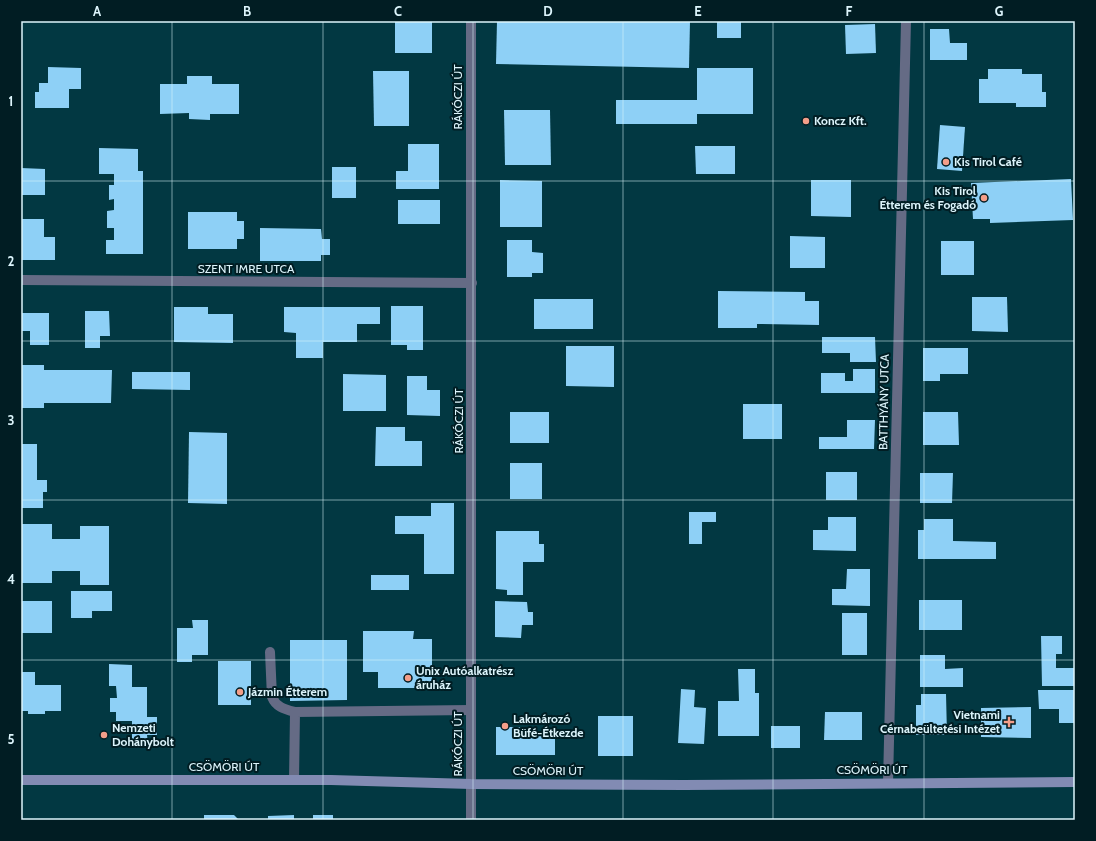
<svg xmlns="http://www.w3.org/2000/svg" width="1096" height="841" viewBox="0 0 1096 841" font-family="Cabin,sans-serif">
<rect width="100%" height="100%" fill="#023842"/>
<g fill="#8ed0f6">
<rect x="395" y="21" width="37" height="32"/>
<polygon points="497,21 690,21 689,68 496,64"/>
<rect x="717" y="21" width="24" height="17"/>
<polygon points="875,24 876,53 846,54 845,25"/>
<polygon points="930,29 949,29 950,43 967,43 967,60 930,60"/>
<polygon points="48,67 81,68 81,89 69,89 69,108 35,108 35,92 39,92 39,83 48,83"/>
<polygon points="697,68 753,68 753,114 697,114 697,124 616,124 616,100 697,100"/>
<polygon points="988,69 1022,69 1022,74 1042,74 1042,92 1046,92 1046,107 1016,107 1016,103 979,103 979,79 988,79"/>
<polygon points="373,71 409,71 409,126 374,126"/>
<polygon points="187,76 212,76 212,84 239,84 239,114 210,114 210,120 189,119 189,113 160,114 160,84 187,84"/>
<polygon points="504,110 550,110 551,165 505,165"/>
<polygon points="940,125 965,127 962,171 937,169"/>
<polygon points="408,144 439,144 439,189 396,189 396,171 408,171"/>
<polygon points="695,146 735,146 735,174 696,174"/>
<polygon points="99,148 138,149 138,171 143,171 143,254 106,254 106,240 114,240 114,228 107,228 107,211 114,210 114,199 109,200 109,185 114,185 114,174 99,174"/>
<rect x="332" y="167" width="24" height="31"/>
<polygon points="21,168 45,169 45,195 21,195"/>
<polygon points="1071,179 1073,220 990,223 990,219 973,219 971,183"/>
<polygon points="500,180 542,181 542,227 500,227"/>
<polygon points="811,180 851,180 851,217 811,216"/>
<rect x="398" y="200" width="42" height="24"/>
<polygon points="188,212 237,212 237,221 244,221 244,239 237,239 237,249 188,249"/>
<polygon points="21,219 44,219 44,237 55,237 55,260 21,260"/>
<polygon points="260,228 321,229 322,239 330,239 330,255 321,255 321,261 260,261"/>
<polygon points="790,236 825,237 825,268 790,268"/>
<polygon points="507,240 532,240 532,252 543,253 543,273 532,273 532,277 507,277"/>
<rect x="941" y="241" width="33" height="34"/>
<polygon points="718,291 805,292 805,301 819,301 819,325 757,324 757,328 718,328"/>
<polygon points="972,297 1007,297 1008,332 972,331"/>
<rect x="534" y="299" width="59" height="30"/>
<polygon points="391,306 423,306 423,350 407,350 407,345 391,345"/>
<polygon points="174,307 208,307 208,314 233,314 233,343 174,342"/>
<polygon points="284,307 380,307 380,324 357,324 357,342 323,342 323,358 296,358 296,333 284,332"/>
<polygon points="85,311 109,311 110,336 100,336 100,348 85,348"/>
<polygon points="21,313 49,313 49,345 30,345 30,331 21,331"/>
<polygon points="822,337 875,337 876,362 850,362 850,353 822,353"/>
<polygon points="566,346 614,346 614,387 566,386"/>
<polygon points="923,348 968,348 968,374 940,374 940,381 923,381"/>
<polygon points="21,365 44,365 44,370 112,370 111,403 44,403 44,408 21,408"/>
<polygon points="853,369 875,369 875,393 821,393 821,373 845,373 845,381 853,381"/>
<polygon points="132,372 190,372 190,390 132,389"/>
<polygon points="343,374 386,375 386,411 343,411"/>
<polygon points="407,376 427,376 427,390 440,390 440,416 407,415"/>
<rect x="743" y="404" width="39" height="35"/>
<rect x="510" y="412" width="39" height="31"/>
<polygon points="923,412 958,412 959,445 923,445"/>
<polygon points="847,420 875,420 874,449 819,449 819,437 847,437"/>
<polygon points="376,427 405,427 405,441 422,441 422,466 375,466"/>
<polygon points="189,432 227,433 227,504 188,503"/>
<polygon points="21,444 37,444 37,480 47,480 47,492 43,492 43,508 21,508"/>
<rect x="510" y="463" width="32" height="36"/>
<rect x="826" y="472" width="31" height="28"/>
<polygon points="920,473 953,473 952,503 920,503"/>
<polygon points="431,503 454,503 454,574 424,574 424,534 395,534 395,516 431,516"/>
<polygon points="689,512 716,512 716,522 702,522 702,544 689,544"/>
<polygon points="828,517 856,517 856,551 813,550 813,530 828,530"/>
<polygon points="924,519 953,519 953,541 996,542 996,559 918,559 918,530 924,530"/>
<polygon points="21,524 52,524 52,539 80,539 80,526 109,526 109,585 80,585 80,571 52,571 52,583 21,583"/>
<polygon points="496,531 539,531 539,544 544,544 544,562 523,562 523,595 507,595 507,590 496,589"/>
<polygon points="847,569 870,569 870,606 832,605 832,589 846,589"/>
<rect x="371" y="575" width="38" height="15"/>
<polygon points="71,591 112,591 112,611 92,611 92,618 71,618"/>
<rect x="919" y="600" width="43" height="30"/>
<rect x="21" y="601" width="31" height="32"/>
<polygon points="495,601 527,602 528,612 533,612 533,625 522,625 521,638 495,637"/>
<rect x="842" y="613" width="25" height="42"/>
<polygon points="192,620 208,620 208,655 192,655 192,662 177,662 177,628 193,628"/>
<polygon points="363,631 414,631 413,639 432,639 432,688 378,688 378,672 363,672"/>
<polygon points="1041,636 1062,636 1062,654 1056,654 1056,668 1075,668 1075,686 1042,686"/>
<polygon points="290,640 347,640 347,700 290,701"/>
<polygon points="920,655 945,655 945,669 963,668 963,687 920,687"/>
<rect x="218" y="661" width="33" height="44"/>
<polygon points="109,664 132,665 132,687 147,687 147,717 157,717 157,735 147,735 148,743 132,743 132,721 116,721 116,712 110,712 110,698 117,698 116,686 109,686"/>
<polygon points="738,669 755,669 755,693 759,693 759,736 718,736 718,701 739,701"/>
<polygon points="21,672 35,672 35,685 61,685 61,711 45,711 45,714 28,714 28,711 21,711"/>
<polygon points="681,689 695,690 694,707 706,708 704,744 678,743"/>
<polygon points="1038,690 1075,690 1075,723 1059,723 1059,709 1039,709"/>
<polygon points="921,694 946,694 947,735 916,735 916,705 921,705"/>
<polygon points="1031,707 1031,738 981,737 981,708"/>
<polygon points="825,712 862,712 862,740 824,740"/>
<rect x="598" y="716" width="35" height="40"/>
<rect x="771" y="726" width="29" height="22"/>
<polygon points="496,727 520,727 520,736 555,736 555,755 496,755"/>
<polygon points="204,815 234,815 239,820 204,820"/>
<polygon points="294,815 294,820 268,820 268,816"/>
<rect x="313" y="815" width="20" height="5"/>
</g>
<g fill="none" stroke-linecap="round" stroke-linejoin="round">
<g stroke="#656b85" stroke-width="10">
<path d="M270 652 272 697C276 707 284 709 295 712"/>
<polyline points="294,780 295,712 471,710"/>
</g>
<g stroke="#656b85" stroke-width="10">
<polyline points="471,21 471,784"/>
<polyline points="21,280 472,283"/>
</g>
<g stroke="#656b85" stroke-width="10">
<polyline points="888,783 906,21"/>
<polyline points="471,820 471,784"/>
</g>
<polyline stroke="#828bb3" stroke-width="10" points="21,780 331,780 471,784 684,785 1075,782"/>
</g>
<path fill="none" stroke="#ddf5fc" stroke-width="1" stroke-opacity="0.55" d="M172 21V820M323 21V820M473 21V820M623 21V820M773 21V820M924 21V820M21 181H1075M21 341H1075M21 500H1075M21 660H1075"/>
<g fill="#f49e89" stroke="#011d23" stroke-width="1.5">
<circle cx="806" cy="121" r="4"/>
<circle cx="946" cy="162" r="4"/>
<circle cx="984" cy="198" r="4"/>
<circle cx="408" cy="678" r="4"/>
<circle cx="240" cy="692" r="4"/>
<path d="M1007 716h4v4h4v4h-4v4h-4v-4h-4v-4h4z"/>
<circle cx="505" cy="726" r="4"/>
<circle cx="104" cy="735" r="4"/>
</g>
<g text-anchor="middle" stroke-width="4" stroke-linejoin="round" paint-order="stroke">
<g font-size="12" fill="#ddf5fc" stroke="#011d23">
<text transform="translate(458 97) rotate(-90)" y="4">RÁKÓCZI ÚT</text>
<text x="246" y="273">SZENT IMRE UTCA</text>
<text transform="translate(884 402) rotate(-89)" y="4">BATTHYÁNY UTCA</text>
<text transform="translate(459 421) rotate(-90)" y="4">RÁKÓCZI ÚT</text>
<text transform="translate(458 744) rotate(-90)" y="4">RÁKÓCZI ÚT</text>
<text x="224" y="771">CSÖMÖRI ÚT</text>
<text x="872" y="774">CSÖMÖRI ÚT</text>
<text x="548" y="775">CSÖMÖRI ÚT</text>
</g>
<g font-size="12" font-weight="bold" fill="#ddf5fc" stroke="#011d23" text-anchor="start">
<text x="814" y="125">Koncz Kft.</text>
<text x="954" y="166">Kis Tirol Café</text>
<text x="976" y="195" text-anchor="end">Kis Tirol<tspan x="976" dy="14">Étterem és Fogadó</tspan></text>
<text x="416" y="675">Unix Autóalkatrész<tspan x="416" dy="14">áruház</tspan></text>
<text x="248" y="696">Jázmin Étterem</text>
<text x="1000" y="719" text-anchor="end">Vietnami<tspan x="1000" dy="14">Cérnabeültetési Intézet</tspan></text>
<text x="513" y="723">Lakmározó<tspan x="513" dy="14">Büfé-Étkezde</tspan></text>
<text x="112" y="732">Nemzeti<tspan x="112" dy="14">Dohánybolt</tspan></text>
</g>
</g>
<rect width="1096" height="841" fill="none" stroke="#011d23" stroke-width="44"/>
<rect x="22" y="22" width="1052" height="797" fill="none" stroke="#ddf5fc" stroke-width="1.5"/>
<g font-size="13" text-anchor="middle" font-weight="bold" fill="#ddf5fc">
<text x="97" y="16">A</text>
<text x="247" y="16">B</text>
<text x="398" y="16">C</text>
<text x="548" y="16">D</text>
<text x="698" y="16">E</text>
<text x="849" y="16">F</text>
<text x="999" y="16">G</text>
<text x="11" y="106">1</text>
<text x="11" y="266">2</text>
<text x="11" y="425">3</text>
<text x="11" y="584">4</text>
<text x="11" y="744">5</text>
</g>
</svg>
